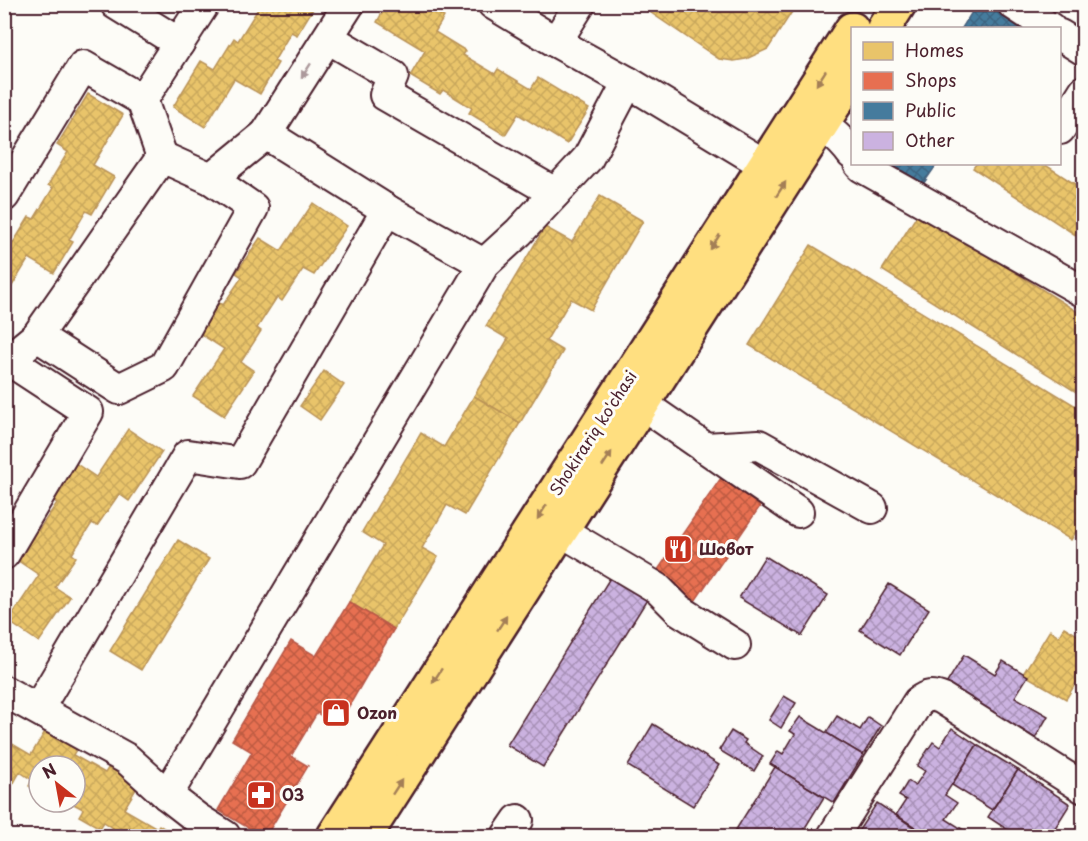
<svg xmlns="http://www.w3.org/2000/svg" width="1088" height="841" viewBox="0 0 1088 841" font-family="'Playpen Sans',sans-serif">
<defs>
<pattern id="homes-cross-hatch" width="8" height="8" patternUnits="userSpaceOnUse" patternTransform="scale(1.5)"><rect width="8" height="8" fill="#e9c46a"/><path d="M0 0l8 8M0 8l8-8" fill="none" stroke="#c9a85c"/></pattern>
<pattern id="shops-cross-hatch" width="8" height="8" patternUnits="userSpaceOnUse" patternTransform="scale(1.5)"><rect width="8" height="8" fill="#e76f51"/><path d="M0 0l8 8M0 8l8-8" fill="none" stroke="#bd5b43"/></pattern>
<pattern id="public-cross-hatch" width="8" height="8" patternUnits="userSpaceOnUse" patternTransform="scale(1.5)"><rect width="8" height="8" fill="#457b9d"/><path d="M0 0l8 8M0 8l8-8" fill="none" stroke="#3c6480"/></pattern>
<pattern id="building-cross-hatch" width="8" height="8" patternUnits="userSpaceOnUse" patternTransform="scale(1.5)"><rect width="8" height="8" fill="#cbb2e0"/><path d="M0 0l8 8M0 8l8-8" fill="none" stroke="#a790b6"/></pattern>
</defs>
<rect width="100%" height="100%" fill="#fdfcf7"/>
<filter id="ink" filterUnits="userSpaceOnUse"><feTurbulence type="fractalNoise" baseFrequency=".0167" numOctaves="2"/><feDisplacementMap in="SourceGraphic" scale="12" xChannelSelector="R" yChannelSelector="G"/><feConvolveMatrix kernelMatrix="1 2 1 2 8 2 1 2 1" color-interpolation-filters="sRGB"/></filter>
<g filter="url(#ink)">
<g fill="url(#homes-cross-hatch)" stroke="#b99257" stroke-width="1.5">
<polygon points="253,4 316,4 297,35 291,32 274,61 278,63 260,94 234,79 205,127 173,107 201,61 215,69 234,38 238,41 258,9"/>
<polygon points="387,4 422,4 444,17 435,32 466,51 463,55 495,74 498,69 531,89 538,78 589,109 567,144 518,114 505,135 469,113 472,108 443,90 440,94 410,76 425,51 377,22"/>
<polygon points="638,4 797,4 768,49 746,59 734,61 719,59"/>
<polygon points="88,94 123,115 93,165 114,177 92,214 86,211 69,240 73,242 54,273 29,258 4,299 4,245 10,248 29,217 34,219 53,188 48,185 68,152 57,145"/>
<polygon points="976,164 1044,164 1084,190 1084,226 1077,236 973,168"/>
<polygon points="600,196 643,221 591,310 571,299 546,341 563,351 520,423 474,396 508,339 486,326 545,227 572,242"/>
<polygon points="313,203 347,226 314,275 303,269 282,301 277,297 257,328 261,331 241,362 254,371 224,416 193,396 224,349 199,333 219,303 223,305 242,277 236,273 260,238 281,251"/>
<polygon points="919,212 1084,316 1084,397 882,270"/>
<polygon points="811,245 1084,411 1084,519 1071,540 749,345"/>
<polygon points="324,371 344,385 320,420 300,406"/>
<polygon points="474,396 520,423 465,515 447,505 422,548 438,557 394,629 349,602 383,545 362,532 421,433 444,447"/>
<polygon points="128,429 162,452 129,501 119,494 97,526 92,523 72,554 76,557 55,587 70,597 39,642 8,621 39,575 14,558 34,528 38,531 57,503 51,499 75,463 96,477"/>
<polygon points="178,540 209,559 141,670 110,651"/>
<polygon points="1064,627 1084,639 1084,670 1066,699 1023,674 1050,630 1059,636"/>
<polygon points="46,730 77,748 73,755 105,773 109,767 139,784 124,809 157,828 159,825 170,832 168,835 171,836 108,836 113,828 104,822 100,828 79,816 83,809 70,802 75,802 75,766 39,766 39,792 29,786 32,780 20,772 11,788 4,784 4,739 31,755"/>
<polygon points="1084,749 1084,772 1073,766"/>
<polygon points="1084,822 1084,836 1081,836 1077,832"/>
</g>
<g fill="url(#shops-cross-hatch)" stroke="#b85746" stroke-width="1.5">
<polygon points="723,475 763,502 693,604 653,577"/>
<polygon points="349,602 394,629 338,725 317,713 291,756 308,766 266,836 262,836 218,810 252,752 232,740 291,641 316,656"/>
</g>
<g fill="url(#public-cross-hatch)" stroke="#465f7b" stroke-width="1.5">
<polygon points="977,4 990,4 1025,27 1024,28 962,28"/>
<polygon points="877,164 937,164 919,190"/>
</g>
<g fill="url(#building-cross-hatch)" stroke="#4a1f2b" stroke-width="1.5">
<polygon points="765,556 828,595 802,636 739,598"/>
<polygon points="613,573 650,595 543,767 507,745"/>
<polygon points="889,584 929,609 900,655 860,630"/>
<polygon points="964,655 995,674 1003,661 1028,676 1015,697 1048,716 1034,740 945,686"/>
<polygon points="784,696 796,703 781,728 769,720"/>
<polygon points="837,716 860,730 868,717 881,726 863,755 826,733"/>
<polygon points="800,717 863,755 834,803 770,764 778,751 783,754 795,734 790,731"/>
<polygon points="653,724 719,765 693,806 628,766"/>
<polygon points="952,728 977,745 945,795 957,803 946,819 973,836 929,836 896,815 906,800 899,796 908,781 915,786 925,771 917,766 933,742 940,747"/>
<polygon points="731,731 746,740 744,743 763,756 754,771 719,750"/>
<polygon points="977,745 1018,770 992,810 952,785"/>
<polygon points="775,767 824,797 800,836 732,836"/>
<polygon points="1018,770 1070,804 1050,836 1017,836 988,817"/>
<polygon points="877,803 918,830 914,836 855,836"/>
</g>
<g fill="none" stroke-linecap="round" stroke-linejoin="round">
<g stroke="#4a1f2b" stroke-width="34">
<g id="minor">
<polyline points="116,4 179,43"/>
<polyline points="493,4 556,42 628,82 765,165"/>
<polyline points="1013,4 1050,28"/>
<polyline points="1060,35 1084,50"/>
<polyline points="328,38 393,76 385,95 555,193"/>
<polyline points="556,42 580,4"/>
<polyline points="142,100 162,157"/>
<path d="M802 112C822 124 839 136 852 154"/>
<polyline points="1060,129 1084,91"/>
<polyline points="266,134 349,4"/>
<polyline points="859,164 862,167 1084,292"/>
<polyline points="4,196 83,66 142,100 204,4"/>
<polyline points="37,336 119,389 164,367 253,208 211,179"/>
<polyline points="4,357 88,412 4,554"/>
<polyline points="9,359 37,336 162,157 211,179 266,134 387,210 484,264 519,232 588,158 628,82"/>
<polyline points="642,404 798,512"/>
<polyline points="705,448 759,445 872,508"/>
<polyline points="561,531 657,588 679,610 735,645"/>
<polyline points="4,691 127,759 167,795 198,819 225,836"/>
<polyline points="38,709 188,455 240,463 387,210"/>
<polyline points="167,795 484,264"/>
<polyline points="507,836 518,820"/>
<path d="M833 836 918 702C927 695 932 694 943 699L1084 788"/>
</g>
</g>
<g stroke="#4a1f2b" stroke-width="38">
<g id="major">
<polyline points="884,28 899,4"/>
<polyline points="334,836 852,29"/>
<polyline points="365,836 852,77"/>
</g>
</g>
<polyline stroke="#4a1f2b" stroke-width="4" stroke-dasharray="4.5 4.5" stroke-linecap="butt" points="444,836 449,829"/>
<use href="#minor" stroke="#fdfcf7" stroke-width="30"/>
<use href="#major" stroke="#ffdf80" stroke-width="33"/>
</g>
<defs><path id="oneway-solid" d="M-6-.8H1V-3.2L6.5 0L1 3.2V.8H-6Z" transform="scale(1.5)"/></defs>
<use fill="#ac999b" href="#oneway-solid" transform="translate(306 71) rotate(123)"/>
<g fill="#a47f56">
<use href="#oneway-solid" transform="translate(821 78) rotate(123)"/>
<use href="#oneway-solid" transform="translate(781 189) rotate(-57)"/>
<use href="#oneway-solid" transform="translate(715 242) rotate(123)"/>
<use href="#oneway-solid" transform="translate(607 459) rotate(-57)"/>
<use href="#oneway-solid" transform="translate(542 512) rotate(123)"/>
<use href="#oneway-solid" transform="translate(502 623) rotate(-57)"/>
<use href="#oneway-solid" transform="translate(437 676) rotate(123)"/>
<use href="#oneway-solid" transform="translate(397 787) rotate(-57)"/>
</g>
</g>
<defs>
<g id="restaurant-square" transform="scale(1.5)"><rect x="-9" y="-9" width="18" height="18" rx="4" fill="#c8321e" stroke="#fdfcf7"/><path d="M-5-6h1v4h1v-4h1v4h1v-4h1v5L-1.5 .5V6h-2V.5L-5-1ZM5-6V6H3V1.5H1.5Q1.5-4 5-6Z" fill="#fff"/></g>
<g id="shop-square" transform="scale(1.5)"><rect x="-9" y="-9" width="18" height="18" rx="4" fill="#c8321e" stroke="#fdfcf7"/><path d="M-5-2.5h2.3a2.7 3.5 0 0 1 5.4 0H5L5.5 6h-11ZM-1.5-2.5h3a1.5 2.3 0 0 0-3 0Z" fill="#fff"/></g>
<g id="pharmacy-square" transform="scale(1.5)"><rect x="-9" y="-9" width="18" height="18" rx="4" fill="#c8321e" stroke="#fdfcf7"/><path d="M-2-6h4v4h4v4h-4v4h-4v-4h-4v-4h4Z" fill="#fff"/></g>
</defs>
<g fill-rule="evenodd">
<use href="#restaurant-square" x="678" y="549"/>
<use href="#shop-square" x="336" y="713"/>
<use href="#pharmacy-square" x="261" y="795"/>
</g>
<g text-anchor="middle" stroke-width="6" stroke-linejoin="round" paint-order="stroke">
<g font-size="16" fill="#4a1f2b" stroke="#fdfcf7">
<text transform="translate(593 433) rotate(-57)" y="6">Shokirariq ko'chasi</text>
</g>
<g font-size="16" font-weight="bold" fill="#4a1f2b" stroke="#fdfcf7" text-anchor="start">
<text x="699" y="555">Шовот</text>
<text x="357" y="719">Ozon</text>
<text x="282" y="801">03</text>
</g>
</g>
<rect width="1088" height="841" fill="none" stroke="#fdfcf7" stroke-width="24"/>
<rect x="12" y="12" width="1064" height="817" fill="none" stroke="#4a1f2b" stroke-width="2" filter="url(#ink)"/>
<rect x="851" y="27" width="210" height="138" fill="#fdfcf7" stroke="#b5a4a5" stroke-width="1.5"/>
<rect x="863" y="42" width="30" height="18" fill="#e9c46a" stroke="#b5a4a5" stroke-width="1.5"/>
<text x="905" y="57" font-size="18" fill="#4a1f2b">Homes</text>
<rect x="863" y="72" width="30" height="18" fill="#e76f51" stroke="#b5a4a5" stroke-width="1.5"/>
<text x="905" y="87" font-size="18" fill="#4a1f2b">Shops</text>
<rect x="863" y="102" width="30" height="18" fill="#457b9d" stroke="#b5a4a5" stroke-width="1.5"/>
<text x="905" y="117" font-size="18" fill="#4a1f2b">Public</text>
<rect x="863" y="132" width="30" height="18" fill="#cbb2e0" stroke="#b5a4a5" stroke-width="1.5"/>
<text x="905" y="147" font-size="18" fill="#4a1f2b">Other</text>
<g transform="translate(57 784) rotate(329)"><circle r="28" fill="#fdfcf7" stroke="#b5a4a5" stroke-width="1.5"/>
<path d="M0-4.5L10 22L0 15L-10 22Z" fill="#c8321e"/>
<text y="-9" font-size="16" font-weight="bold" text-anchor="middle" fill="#4a1f2b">N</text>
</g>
</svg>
